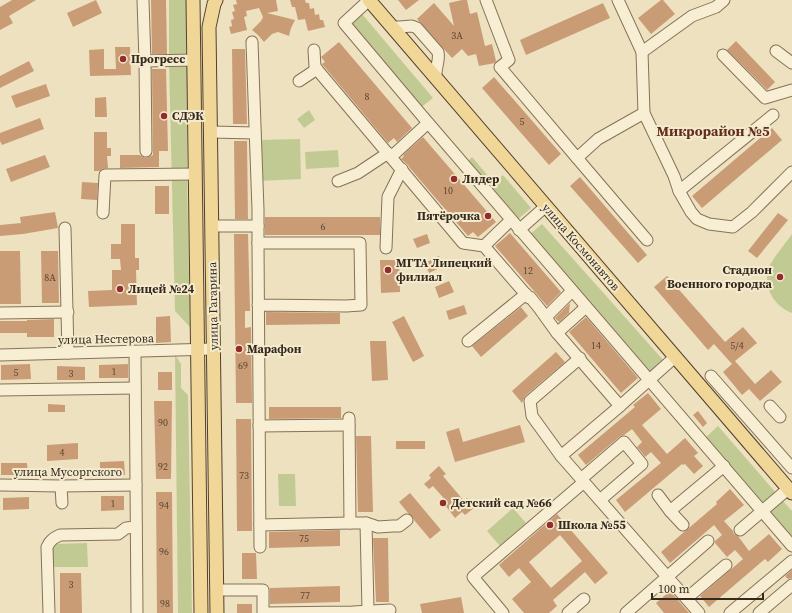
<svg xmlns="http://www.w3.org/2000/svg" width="792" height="613" viewBox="0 0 792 613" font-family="'Source Serif 4',serif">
<rect width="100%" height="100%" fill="#ede1c0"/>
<g fill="#c2ca94">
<rect x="169" y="0" width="17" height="56"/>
<polygon points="362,14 433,98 420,108 349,24"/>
<polygon points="187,60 187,175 190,327 175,311 169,61"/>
<polygon points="309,110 315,120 304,128 297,119"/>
<polygon points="300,139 301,179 259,181 258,140"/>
<polygon points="338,150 339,167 306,169 305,152"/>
<polygon points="472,157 494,183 503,175 531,208 516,221 466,163"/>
<polygon points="542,224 664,361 651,374 529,235"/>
<path d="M792 234V313C777 307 767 294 767 277 767 273 768 268 770 265 776 254 785 244 792 234Z"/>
<polygon points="175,355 181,364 181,388 188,395 192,613 178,613"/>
<polygon points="718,426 777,494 764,505 705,438"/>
<polygon points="278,474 295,474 296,506 279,506"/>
<polygon points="781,499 792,511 792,538 768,510"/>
<polygon points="513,508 526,523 500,546 487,531"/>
<polygon points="87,543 88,567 50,567 51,549 57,544"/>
</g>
<g fill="#ca9c76" fill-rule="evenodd">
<polygon points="12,0 36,0 9,16 13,23 0,30 0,7"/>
<polygon points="96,0 102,13 73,27 67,13"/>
<polygon points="151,0 166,0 167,54 152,54"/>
<polygon points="236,0 276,0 278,11 267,13 295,20 291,28 289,36 278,32 272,34 264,42 258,35 252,30 261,21 263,17 259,8 246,11 247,16 244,17 247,30 231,34 229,27 232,26 231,20 234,19 232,12 235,11 233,5 237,4"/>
<polygon points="290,0 305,0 306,3 309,3 310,9 314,8 315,15 319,14 320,20 323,20 325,27 308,31 305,19 298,20 295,7 292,7"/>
<polygon points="398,0 419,0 406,10"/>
<polygon points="462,0 467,0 470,14 477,12 485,46 492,44 496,61 495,63 479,66 476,54 468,56 462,49 452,58 417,19 434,3 454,26 449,3"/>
<polygon points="661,0 663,0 675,14 651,34 638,18"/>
<polygon points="603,3 610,18 526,55 520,40"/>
<polygon points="736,41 775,82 767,90 727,50"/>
<polygon points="339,42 412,128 397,142 394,138 388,143 322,64 325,62 321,57"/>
<polygon points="115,47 130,47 131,75 90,76 89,50 104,49 104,69 116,69"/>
<polygon points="232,49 245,49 247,124 233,124"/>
<polygon points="29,61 34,71 0,88 0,76"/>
<polygon points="152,69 166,69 168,151 159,151 159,167 120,168 120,155 140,155 143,157 146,158 153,155"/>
<polygon points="494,77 561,154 549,165 482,88"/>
<polygon points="46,84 50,96 16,108 11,96"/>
<polygon points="106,97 107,117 95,117 95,98"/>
<polygon points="40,118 44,129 2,145 0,141 0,133"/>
<polygon points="772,128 782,140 702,208 692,196"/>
<polygon points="94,132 107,132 107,148 111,148 111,156 107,156 108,168 102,169 100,171 94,171"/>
<polygon points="423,137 496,222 478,237 473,232 468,236 409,167 408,165 401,159 404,156 403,155"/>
<polygon points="234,141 247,141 248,219 235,219"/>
<polygon points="45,155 50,167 11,182 6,169"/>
<polygon points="580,177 647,255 638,263 570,186"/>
<polygon points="82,182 98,183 97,200 81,199"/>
<rect x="155" y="186" width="14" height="28"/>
<polygon points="55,212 58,228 23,234 0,236 0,225 21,223 20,217"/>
<polygon points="778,213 788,220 757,258 748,251"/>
<rect x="265" y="217" width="115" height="18"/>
<polygon points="121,224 135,224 135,258 139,258 139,270 136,270 137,305 89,307 88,291 112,290 112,270 121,270 120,259 111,259 111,244 121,244"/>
<polygon points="510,233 561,292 547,306 495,246"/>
<polygon points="234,234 248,234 250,311 245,311 245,328 251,327 252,403 236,403"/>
<polygon points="427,234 430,243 417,248 413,239"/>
<polygon points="0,251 20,251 21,304 0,304"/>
<polygon points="41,251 58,251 59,303 42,303"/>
<polygon points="439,256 444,266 429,273 425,263"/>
<polygon points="380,260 399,260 400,292 381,293"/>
<polygon points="667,276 725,342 743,327 757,343 735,361 755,384 771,370 782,382 760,401 749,389 742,395 723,372 732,364 714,344 708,350 654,287"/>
<polygon points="449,281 454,292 439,298 435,287"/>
<polygon points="570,303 569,313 559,322 555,318"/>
<polygon points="464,305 467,314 449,320 446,311"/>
<polygon points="521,307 528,316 481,357 472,346"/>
<polygon points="266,312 340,313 340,324 266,325"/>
<polygon points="170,316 171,342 156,343 156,317"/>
<polygon points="404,316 424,356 413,362 392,322"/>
<polygon points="586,317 638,378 621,393 569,332"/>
<polygon points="54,319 54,337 27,337 27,333 0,333 0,321 27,321 27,320"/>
<polygon points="370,341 386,341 388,380 372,381"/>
<polygon points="556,352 565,362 525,396 522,403 512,391"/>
<polygon points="30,364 31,379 1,380 1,365"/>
<polygon points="128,364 128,378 99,378 99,365"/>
<polygon points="57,366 85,367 85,380 57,380"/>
<rect x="158" y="372" width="14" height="18"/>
<polygon points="648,393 661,409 642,425 667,454 685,438 698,453 694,456 703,466 694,474 685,464 683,465 682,464 625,512 616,500 661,463 651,452 645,457 643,454 637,447 642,442 632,429 624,435 619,437 586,465 578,455 635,407 633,405"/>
<polygon points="154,401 172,401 171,479 156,479"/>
<polygon points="48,404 65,405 65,412 48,412"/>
<polygon points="269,407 341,407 341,418 269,419"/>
<polygon points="698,411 707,423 703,427 693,415"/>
<polygon points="236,419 251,419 252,531 237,531"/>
<polygon points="520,425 525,442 455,462 446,432 459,428 463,442"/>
<polygon points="356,436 371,436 373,512 358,512"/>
<rect x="396" y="441" width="29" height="8"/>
<polygon points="78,443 78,459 47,461 47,445"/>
<polygon points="124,461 125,475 100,475 100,462"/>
<polygon points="1,463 27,463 28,475 1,475"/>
<polygon points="439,466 446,474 443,476 464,501 467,498 475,507 465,515 462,512 455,518 445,505 448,503 433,486 429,489 424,484 431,478 429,475"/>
<polygon points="730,489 744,505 724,521 733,531 734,534 738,536 749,551 769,534 782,549 768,562 765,559 709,607 700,596 743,559 735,550 727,557 715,543 715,541 722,535 714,525 670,563 661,552 684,532 687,530 690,527 717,504 716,502"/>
<polygon points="156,492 172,492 173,613 157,613"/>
<polygon points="410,493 441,530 430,539 414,520 412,516 408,513 399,502"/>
<polygon points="101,496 124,496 124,510 101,511"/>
<polygon points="29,497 29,509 3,510 3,498"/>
<path d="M557 514 608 573 595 584 585 572 553 600 557 606 549 613H524L512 599 531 582 519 568 509 577 499 565ZM560 535 582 561 551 588 529 562Z"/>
<polygon points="340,530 340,546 269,548 269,532"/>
<polygon points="373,538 388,538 389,602 376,602"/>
<polygon points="242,553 256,553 257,579 242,579"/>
<polygon points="792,570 792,578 788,579 785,576"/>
<polygon points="60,573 81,573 82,613 60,613"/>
<polygon points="340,586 340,602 270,604 270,588"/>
<polygon points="670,591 689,613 664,613 656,603"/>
<polygon points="461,597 464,613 422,613 420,604"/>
<rect x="237" y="604" width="15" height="9"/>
</g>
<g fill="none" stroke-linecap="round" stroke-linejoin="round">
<g stroke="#857258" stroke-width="13">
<g id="minor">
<polyline points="143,0 145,61 194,60"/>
<polyline points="369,0 344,23 424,118 792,546"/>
<polyline points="486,0 509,60 500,67 577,158 598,139 644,113"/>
<polyline points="618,0 642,52 644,113 674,176 679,191 691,212 697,219 709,224 733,227 752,212 792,172"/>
<path d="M392 27H399L412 26 417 28 438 52C440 60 435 69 436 77"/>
<polyline points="252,42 258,210 258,243"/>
<polyline points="314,50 315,67 463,243 484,246 529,298 530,297 539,308 557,333 620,406"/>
<polyline points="776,51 792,63"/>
<polyline points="642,52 692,16 716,7 724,0"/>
<polyline points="723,55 765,98 792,90"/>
<polyline points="145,61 146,151"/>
<polyline points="299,81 317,69"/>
<polyline points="211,132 255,133"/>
<polyline points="391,157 428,123"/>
<polyline points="577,158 647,240"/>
<polyline points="338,181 358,173 388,153"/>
<polyline points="679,191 773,115"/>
<polyline points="103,213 105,175 195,174"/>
<polyline points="212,226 258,226"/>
<polyline points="65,228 68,353"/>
<polyline points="519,230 546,206"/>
<polyline points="484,246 511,220"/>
<polyline points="386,248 388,197 402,169"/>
<path d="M258 305 346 306 361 305 360 243H258C258 345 259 446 260 547"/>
<polyline points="0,313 68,312"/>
<polyline points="546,317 572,291"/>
<polyline points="557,333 586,307"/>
<polyline points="468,341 526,294"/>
<polyline points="135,352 137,613"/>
<polyline points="0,355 213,349"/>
<polyline points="580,358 530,401 532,416 561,456 699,613"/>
<polyline points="711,376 792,468"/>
<polyline points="0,390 135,388"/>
<polyline points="770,406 780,417"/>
<polyline points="349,418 350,523 366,523 368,610"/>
<polyline points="259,426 349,425"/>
<polyline points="561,456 620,406 675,357"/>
<polyline points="581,479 624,442 642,464 600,500"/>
<polyline points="0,485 61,486 136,485"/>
<polyline points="61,486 62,503"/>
<polyline points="658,495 670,511"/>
<polyline points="366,523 378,527 393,526 399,526 407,520"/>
<polyline points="260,525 350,523"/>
<polyline points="683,525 670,511 724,466"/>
<polyline points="740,530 788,489"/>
<polyline points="217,590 263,590 263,613"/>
<polyline points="687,598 726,565"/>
<path d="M49 613 47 547C50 540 54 538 60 535L118 534 126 528 136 527"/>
<polyline points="264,613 353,612 390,610"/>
<polyline points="503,613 473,577 584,482"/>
<polyline points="568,613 584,599"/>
<polyline points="626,613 708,541"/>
<polyline points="730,613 792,561"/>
<polyline points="759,613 792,585"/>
</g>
</g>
<g stroke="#53402d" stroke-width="15">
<g id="major">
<polyline points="193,0 201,613"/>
<polyline points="216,0 214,4 209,27 217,613"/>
<polyline points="369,0 792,493"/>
</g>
</g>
<use href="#minor" stroke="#f8eed3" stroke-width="11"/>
<use href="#major" stroke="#f0d798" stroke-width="13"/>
</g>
<g fill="#932c2a" stroke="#f4ebcf" stroke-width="1.5">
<circle cx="123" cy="59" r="4"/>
<circle cx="164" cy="116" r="4"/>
<circle cx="454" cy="179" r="4"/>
<circle cx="488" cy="216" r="4"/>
<circle cx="388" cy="270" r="4"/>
<circle cx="780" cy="277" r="4"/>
<circle cx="120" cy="289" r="4"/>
<circle cx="239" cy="349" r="4"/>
<circle cx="443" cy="503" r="4"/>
<circle cx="550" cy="525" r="4"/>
</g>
<g text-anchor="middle" stroke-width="4" stroke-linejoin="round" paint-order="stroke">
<g font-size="10" fill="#5a4633">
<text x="457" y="39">3А</text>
<text x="367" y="100">8</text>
<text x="522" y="125">5</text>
<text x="448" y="194">10</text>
<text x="323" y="230">6</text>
<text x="528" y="274">12</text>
<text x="50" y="281">8А</text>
<text x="596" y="349">14</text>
<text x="737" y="349">5/4</text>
<text x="243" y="369">69</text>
<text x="114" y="375">1</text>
<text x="16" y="376">5</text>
<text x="71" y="377">3</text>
<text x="163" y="426">90</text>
<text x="62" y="456">4</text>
<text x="163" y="470">92</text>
<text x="244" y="479">73</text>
<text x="113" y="507">1</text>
<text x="164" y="509">94</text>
<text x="304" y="542">75</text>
<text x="164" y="555">96</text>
<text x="71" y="588">3</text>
<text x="305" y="599">77</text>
<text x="165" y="607">98</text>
</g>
<g font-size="12" font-weight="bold" fill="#35291d" stroke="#f4ebcf" text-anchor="start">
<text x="131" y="63">Прогресс</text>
<text x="172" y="120">СДЭК</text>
<text x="462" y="183">Лидер</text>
<text x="480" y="220" text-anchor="end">Пятёрочка</text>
<text x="396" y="267">МГТА Липецкий<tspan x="396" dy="14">филиал</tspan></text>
<text x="772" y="274" text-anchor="end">Стадион<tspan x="772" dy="14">Военного городка</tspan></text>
<text x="128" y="293">Лицей №24</text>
<text x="247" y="353">Марафон</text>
<text x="451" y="507">Детский сад №66</text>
<text x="558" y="529">Школа №55</text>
</g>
<g font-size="12" fill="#35291d" stroke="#f4ebcf">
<text transform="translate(581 247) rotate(49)" y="4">улица Космонавтов</text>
<text transform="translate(213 306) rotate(-91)" y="4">улица Гагарина</text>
<text transform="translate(106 339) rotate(-1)" y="4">улица Нестерова</text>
<text x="68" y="476">улица Мусоргского</text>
</g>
<g font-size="14" font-weight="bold" fill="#612d1d" stroke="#f4ebcf">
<text x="713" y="136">Микрорайон №5</text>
</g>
</g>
<path d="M652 593v6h111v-6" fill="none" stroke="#35291d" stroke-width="2"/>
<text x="658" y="593" font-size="12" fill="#35291d" stroke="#f4ebcf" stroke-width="3" paint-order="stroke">100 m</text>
</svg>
